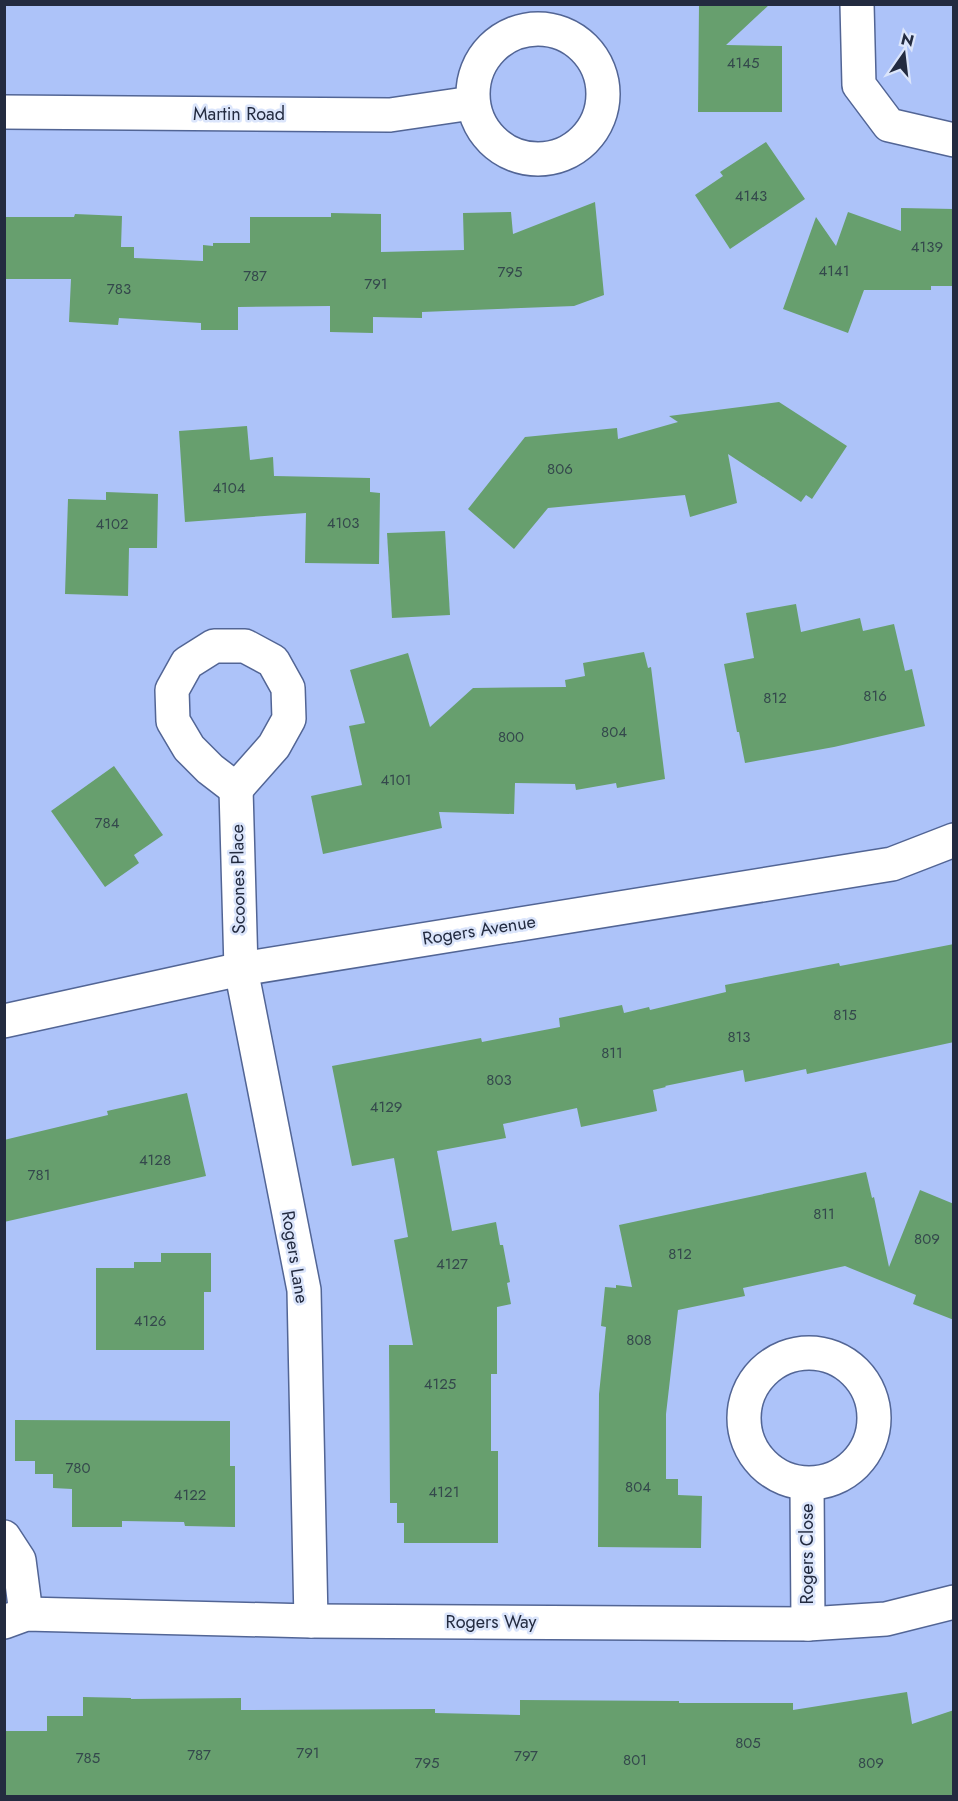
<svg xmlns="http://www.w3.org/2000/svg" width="958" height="1801" viewBox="0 0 958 1801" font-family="Jost,sans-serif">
<rect width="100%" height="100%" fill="#adc3f9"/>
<g fill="#679f6e">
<polygon points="699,4 770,4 726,45 782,46 782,112 698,112"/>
<polygon points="766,142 805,199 730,249 695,195 723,176 720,172"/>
<polygon points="595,202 604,295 574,306 422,312 422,318 373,317 373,333 330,332 330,306 238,307 238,330 201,330 201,323 119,318 118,325 69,322 71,279 4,279 4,217 74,217 75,214 122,216 121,247 134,247 134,258 203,261 203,245 213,246 213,243 250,243 250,217 331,217 331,213 381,214 381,252 464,250 463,213 511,212 513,234"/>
<polygon points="901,208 954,209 954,286 931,286 931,290 864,290 848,333 783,309 816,217 836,246 848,212 901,231"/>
<polygon points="779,402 847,446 812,499 806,495 801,502 728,454 737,503 690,517 685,495 548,508 514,549 468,509 525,437 617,428 618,439 678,422 669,416"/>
<polygon points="247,426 250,460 273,457 274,476 370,478 370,492 380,493 379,564 305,563 306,513 185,522 179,431"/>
<polygon points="106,492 158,494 157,548 129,548 128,596 65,594 68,499 106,500"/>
<polygon points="445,531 450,615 392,618 387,533"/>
<polygon points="796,604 801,632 860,618 863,631 894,624 905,671 912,669 925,726 834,747 745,763 739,732 737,732 724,664 754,658 746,613"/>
<polygon points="644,652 648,668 651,667 665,779 617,788 616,783 576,790 575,784 515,783 514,814 439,812 442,828 323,854 311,796 362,785 349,726 365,723 350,670 408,653 430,727 473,688 566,687 565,680 585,676 583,663"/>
<polygon points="114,766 163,835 134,855 139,863 105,887 51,811"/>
<polygon points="954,944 954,1042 807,1074 806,1069 745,1082 743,1070 665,1086 666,1087 653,1090 657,1111 581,1127 577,1108 503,1124 506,1138 437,1151 452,1231 496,1222 500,1245 503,1245 510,1282 507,1283 511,1304 497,1307 497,1374 491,1374 491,1451 498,1451 498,1543 404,1543 404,1523 397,1523 397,1503 390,1503 389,1345 413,1345 394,1240 408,1237 394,1158 352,1166 332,1066 481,1038 482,1042 560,1027 559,1018 622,1005 624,1013 649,1007 650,1010 726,992 725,985 839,963 840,966 882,958"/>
<polygon points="187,1093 206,1176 4,1222 4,1140 108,1115 107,1111"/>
<polygon points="866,1172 872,1198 874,1197 889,1267 920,1190 954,1204 954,1320 913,1304 916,1295 845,1266 743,1288 745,1296 678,1310 666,1414 666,1479 678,1479 678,1495 702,1496 701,1548 598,1547 599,1394 606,1327 601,1326 605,1287 616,1288 616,1285 632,1287 619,1225"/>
<polygon points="161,1253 211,1253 211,1292 204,1292 204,1350 96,1350 96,1268 134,1268 134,1262 161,1262"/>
<polygon points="15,1420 230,1421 230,1466 235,1466 235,1527 185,1526 184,1522 122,1521 122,1527 72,1527 72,1489 53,1488 53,1474 35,1474 35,1461 15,1461"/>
<polygon points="907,1692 912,1724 954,1710 954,1797 4,1797 4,1731 47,1731 47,1716 83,1716 83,1697 131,1698 131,1699 241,1698 241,1710 435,1709 435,1713 520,1715 520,1700 679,1701 679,1703 793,1703 793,1710"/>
</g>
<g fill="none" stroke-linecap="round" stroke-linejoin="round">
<g stroke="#526595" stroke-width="36">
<g id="street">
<polyline points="857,4 859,85 889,125 954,140"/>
<circle cx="538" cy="94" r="65"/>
<polyline points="4,112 390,115 472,103"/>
<polygon points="214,646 245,646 273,661 288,688 289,719 274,746 236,789 210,769 189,748 173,721 172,690 187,663"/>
<polyline points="236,789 241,969 304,1290 311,1621"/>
<polyline points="4,1021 241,969 892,864 954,840"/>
<circle cx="809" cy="1418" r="65"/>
<polyline points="807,1485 808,1624"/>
<polyline points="4,1537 19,1560 26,1614"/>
<polyline points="4,1622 26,1614 311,1621 808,1624 886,1619 954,1602"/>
</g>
</g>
<use href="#street" stroke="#fff" stroke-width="33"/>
</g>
<g text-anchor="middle" stroke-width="5" stroke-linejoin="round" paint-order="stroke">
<g font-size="15" fill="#34484c">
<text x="743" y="68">4145</text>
<text x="751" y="201">4143</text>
<text x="927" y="252">4139</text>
<text x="834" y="276">4141</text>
<text x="510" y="277">795</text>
<text x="255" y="281">787</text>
<text x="376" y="289">791</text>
<text x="119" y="294">783</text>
<text x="560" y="474">806</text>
<text x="229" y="493">4104</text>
<text x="343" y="528">4103</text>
<text x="112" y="529">4102</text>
<text x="875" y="701">816</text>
<text x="775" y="703">812</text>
<text x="614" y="737">804</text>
<text x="511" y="742">800</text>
<text x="396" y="785">4101</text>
<text x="107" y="828">784</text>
<text x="845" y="1020">815</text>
<text x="739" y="1042">813</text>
<text x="612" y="1058">811</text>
<text x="499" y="1085">803</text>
<text x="386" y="1112">4129</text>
<text x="155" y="1165">4128</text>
<text x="39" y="1180">781</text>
<text x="824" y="1219">811</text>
<text x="927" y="1244">809</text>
<text x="680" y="1259">812</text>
<text x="452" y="1269">4127</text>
<text x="150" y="1326">4126</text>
<text x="639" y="1345">808</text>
<text x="440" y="1389">4125</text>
<text x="78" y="1473">780</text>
<text x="638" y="1492">804</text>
<text x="444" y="1497">4121</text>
<text x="190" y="1500">4122</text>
<text x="748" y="1748">805</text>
<text x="308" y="1758">791</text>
<text x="199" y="1760">787</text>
<text x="526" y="1761">797</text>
<text x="88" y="1763">785</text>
<text x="635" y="1765">801</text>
<text x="427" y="1768">795</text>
<text x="871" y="1768">809</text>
</g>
<g font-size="18" fill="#232b40" stroke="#dbe5fb">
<text x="239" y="120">Martin Road</text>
<text transform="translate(238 879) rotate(-91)" y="6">Scoones Place</text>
<text transform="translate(479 930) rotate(-9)" y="6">Rogers Avenue</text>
<text transform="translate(295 1257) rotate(81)" y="6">Rogers Lane</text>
<text transform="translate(807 1554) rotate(-90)" y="6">Rogers Close</text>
<text x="491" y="1628">Rogers Way</text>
</g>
</g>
<rect width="958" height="1801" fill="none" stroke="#232b40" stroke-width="12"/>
<g transform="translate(904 54) rotate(14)" stroke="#dbe5fb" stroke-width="4.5" paint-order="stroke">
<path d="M0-4.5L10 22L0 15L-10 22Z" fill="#232b40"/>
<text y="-9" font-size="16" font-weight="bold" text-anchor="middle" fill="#232b40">N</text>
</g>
</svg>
